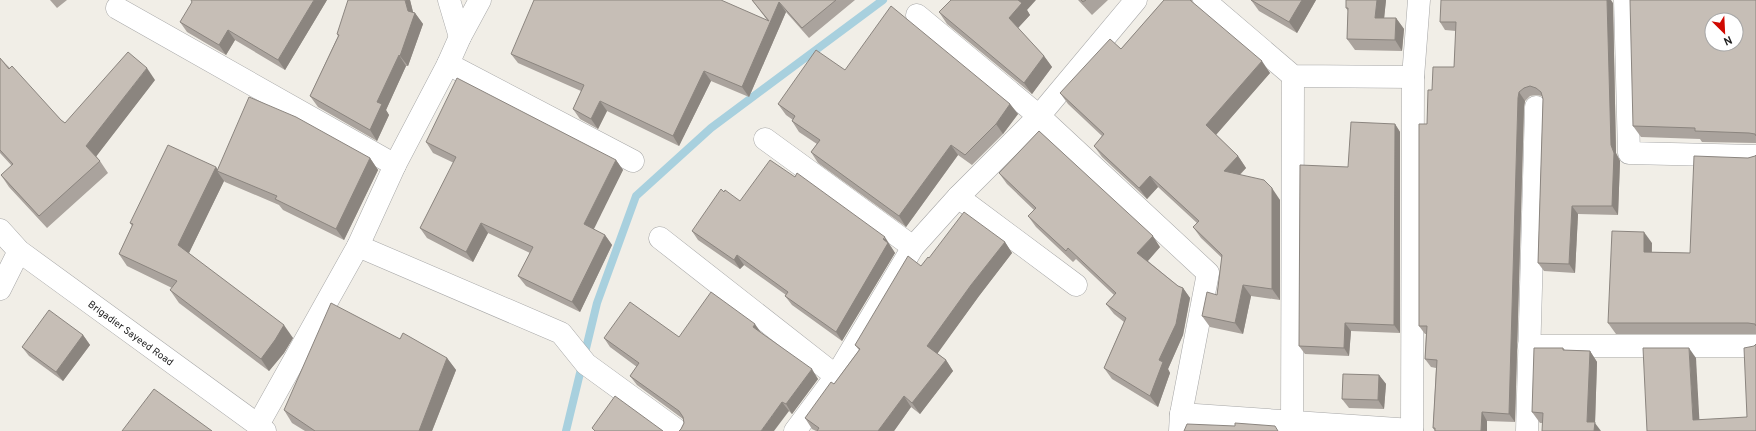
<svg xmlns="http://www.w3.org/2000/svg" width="1756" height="431" viewBox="0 0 1756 431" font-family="Overpass,sans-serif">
<rect width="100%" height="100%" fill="#f1eee7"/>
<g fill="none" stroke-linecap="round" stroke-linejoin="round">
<polyline stroke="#a8d0de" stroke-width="8" points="566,431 597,303 636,196 711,128 883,0"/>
<g stroke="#a7a7a7" stroke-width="23">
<g id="minor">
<polyline points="449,0 460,37"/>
<polyline points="1204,0 1293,76 1413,77 1419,0"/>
<polyline points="1625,0 1629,153 1756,156"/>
<polyline points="117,8 395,165"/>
<polyline points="917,15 1039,116 1208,273 1181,414 1180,431"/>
<polyline points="448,64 633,161"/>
<polyline points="765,139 913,247"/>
<polyline points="958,197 1076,285"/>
<path id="s1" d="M0 230 19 251 258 425 265 431"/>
<polyline points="660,238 836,376"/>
<polyline points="358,246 561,333 586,364 678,431"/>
<polyline points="0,289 19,251"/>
<polyline points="1529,346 1756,346"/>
<polyline points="1181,414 1412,430"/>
<polyline points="258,425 358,246 395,165 448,64 460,37 480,0"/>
<polyline points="795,431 836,376 913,247 958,197 1039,116 1136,0"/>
<polyline points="1292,431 1293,76"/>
<polyline points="1412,431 1413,77"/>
<polyline points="1527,431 1536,107"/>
</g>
</g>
<use href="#minor" stroke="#fff" stroke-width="22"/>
</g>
<g fill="#aaa39d">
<polygon points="50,0 67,0 57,8"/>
<polygon points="327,0 285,70 235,40 226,55 187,32 180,22"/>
<polygon points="410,0 413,12 415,13 423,24 408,66 406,66 386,110 389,115 377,141 318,107 310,96 338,36 337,34"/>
<polygon points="752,0 855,0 809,38 786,12 749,97 711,81 679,146 607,111 598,129 580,119 573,109 581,91 518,63 511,54 767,20"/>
<polygon points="1078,0 1108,0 1092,15"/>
<polygon points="1164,0 1192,0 1192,2 1270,73 1216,135 1238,156 1246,168 1240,175 1280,200 1280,300 1251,296 1243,334 1210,327 1202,316 1217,295 1222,258 1201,238 1193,227 1197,223 1158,187 1147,199 1102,157 1094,146 1102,136 1068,104 1060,93 1121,49"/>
<polygon points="1251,0 1316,0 1297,33 1259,11"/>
<polygon points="1346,0 1386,0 1384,18 1396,18 1404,29 1402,51 1355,50 1347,39 1348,11 1346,8"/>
<polygon points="1756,0 1756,143 1702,142 1700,139 1641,137 1633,126"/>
<polygon points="1613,3 1616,153 1620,161 1618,215 1578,214 1575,273 1544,271 1538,263 1543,99 1542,96 1536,95 1530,96 1525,101 1524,107 1515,422 1487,421 1487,431 1435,431 1433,428 1436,368 1431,367 1425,359 1426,334 1425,334 1419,326 1427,124 1432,90 1454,67 1456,31 1445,30 1440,22"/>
<polygon points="1027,10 1030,15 1018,28 1044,56 1052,67 1032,94 947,24 939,12"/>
<polygon points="0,58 61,120 65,123 155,80 96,156 100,161 108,173 47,228 9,187 1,175 12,166 0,153"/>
<polygon points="845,70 1010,104 1018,114 1003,134 972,165 958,155 906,227 818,163 811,152 817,144 799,132 792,121 793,120 786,115 778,104"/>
<polygon points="1395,124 1400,132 1400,333 1351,331 1349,356 1305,354 1299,346 1348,167"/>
<polygon points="426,142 616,160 623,170 593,229 605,235 612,245 580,312 526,286 518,276 530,253 488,233 473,262 427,238 420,228 454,163 433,153"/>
<polygon points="1756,155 1756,334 1616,334 1608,323 1652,243 1652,252 1690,253 1748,158 1755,156"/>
<polygon points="370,158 378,170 344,240 283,210 279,205 225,182 224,181 189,253 293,338 284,353 269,371 179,303 170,290 172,288 127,266 119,254 132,226 130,223 216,167 217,169"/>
<polygon points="999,173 1160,247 1148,261 1178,286 1183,288 1190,298 1183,335 1168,369 1170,373 1158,407 1112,379 1104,368 1124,322 1114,314 1106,304 1114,295 1076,259 1073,262 1036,227 1028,216 1034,210 1007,184"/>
<polygon points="692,231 891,247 895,253 842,341 792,305 785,296 786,295 744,265 740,269 698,240"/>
<polygon points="1005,242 1012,253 979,296 937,353 946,360 953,371 920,414 911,407 894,431 816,431 812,429 805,418 834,384 859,350 855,345 921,266"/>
<polygon points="762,333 818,379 792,414 789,411 681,429 684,423 683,419 637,385 630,376 637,367 610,347 604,338 679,337"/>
<polygon points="83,335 90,345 63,381 29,356 22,347"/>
<polygon points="400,339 447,358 456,370 432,431 305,431 292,423 284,410"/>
<polygon points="1563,348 1565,350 1590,351 1597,362 1595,423 1540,423 1532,412"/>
<polygon points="1379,375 1386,384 1384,409 1349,408 1342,399"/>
</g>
<g fill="#8b857f">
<polygon points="314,0 327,0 285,70 278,60"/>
<polygon points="405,0 410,0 414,16 415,13 423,24 408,66 400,56 408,11"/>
<polygon points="1018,0 1036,0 1027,10 1030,15 1017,29 1009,18"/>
<polygon points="1302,0 1316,0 1297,33 1289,22"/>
<polygon points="1377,0 1386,0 1383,29 1375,18"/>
<polygon points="1607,0 1611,0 1613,3 1616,153 1620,161 1618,215 1612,206"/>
<polygon points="779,2 786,12 749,97 742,87"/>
<polygon points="1396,18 1404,29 1402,51 1395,40"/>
<polygon points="228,30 235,40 226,55 219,45"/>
<polygon points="399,55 406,66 386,110 389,115 377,141 370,130 377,102"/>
<polygon points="1044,56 1052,67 1032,94 1024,83"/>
<polygon points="1262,61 1270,73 1214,137 1206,125"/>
<polygon points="147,68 155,80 95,158 86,146"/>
<polygon points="704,71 711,81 679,146 673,136"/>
<polygon points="1519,92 1525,101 1524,107 1515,422 1509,414 1518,98"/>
<polygon points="600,101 607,111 598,129 591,119"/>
<polygon points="1010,104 1018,114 1003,134 996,124"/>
<polygon points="1395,124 1400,132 1400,333 1394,325"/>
<polygon points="951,145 958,155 906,227 899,216"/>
<polygon points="1238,156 1246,168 1232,182 1224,171"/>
<polygon points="370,158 378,170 344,240 336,229"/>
<polygon points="616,160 623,170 591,235 584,224"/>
<polygon points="216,167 219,172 217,171 224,181 187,257 178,245"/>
<polygon points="1150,176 1158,187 1147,199 1139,188"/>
<polygon points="1272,188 1280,200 1280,300 1272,289"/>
<polygon points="1572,206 1578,214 1575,273 1569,264"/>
<polygon points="481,223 488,233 473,262 466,252"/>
<polygon points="1644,232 1652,243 1651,262 1644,252"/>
<polygon points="605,235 612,245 580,312 572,302"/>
<polygon points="1153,236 1160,247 1145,264 1137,253"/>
<polygon points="885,237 895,253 842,341 836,332"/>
<polygon points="1005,242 1012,253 979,296 935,357 927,346 971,285"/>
<polygon points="737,255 744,265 740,269 734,260"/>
<polygon points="1243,285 1251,296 1243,334 1235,323"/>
<polygon points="1183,288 1190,298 1183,335 1168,369 1170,373 1158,407 1150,396 1159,360"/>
<polygon points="1345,323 1351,331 1349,356 1344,348"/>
<polygon points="755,324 762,334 753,327"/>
<polygon points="284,325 293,338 284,353 269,371 261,359"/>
<polygon points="83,335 90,345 63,381 56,372"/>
<polygon points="1689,348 1696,358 1700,431 1693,420"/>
<polygon points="1590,351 1597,362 1595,423 1601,431 1593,431 1587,422"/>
<polygon points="447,358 456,370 432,431 419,431"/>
<polygon points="946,360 953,371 920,414 912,403"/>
<polygon points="812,369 818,379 792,414 786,404"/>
<polygon points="1379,375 1386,384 1384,409 1378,400"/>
<polygon points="904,396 911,407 894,431 878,431"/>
<polygon points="782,402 789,411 774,431 761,431"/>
<polygon points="1482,412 1487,421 1487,431 1481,431"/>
</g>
<g fill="#c6beb6" stroke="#8b857f" fill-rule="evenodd">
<polygon points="191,0 314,0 278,60 228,30 219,45 180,22 192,2"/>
<polygon points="348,0 405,0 408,11 415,13 400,56 399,55 377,102 382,104 370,130 310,96 339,35 337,34"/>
<polygon points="534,0 721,0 769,21 752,0 836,0 802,28 779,2 742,87 704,71 673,136 600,101 591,119 573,109 584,85 511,54"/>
<polygon points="951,0 1018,0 1022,3 1009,18 1044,56 1024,83 939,12"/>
<polygon points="1081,0 1086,0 1083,2"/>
<polygon points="1164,0 1190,0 1262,61 1206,125 1238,156 1224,171 1264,180 1272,188 1272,289 1243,285 1235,323 1202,316 1207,292 1217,295 1222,255 1193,227 1199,221 1150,176 1139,188 1094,146 1104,134 1060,93 1110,39 1121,49"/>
<polygon points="1251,0 1302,0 1289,22"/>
<polygon points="1346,0 1377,0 1375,18 1396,18 1395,40 1347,39 1348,8 1346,8"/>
<polygon points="1441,0 1607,0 1611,145 1614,153 1612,206 1572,206 1569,264 1538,263 1543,99 1541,92 1536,88 1530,86 1524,88 1519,92 1518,98 1509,414 1482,412 1481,431 1435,431 1435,428 1433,428 1437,360 1425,359 1427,326 1419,326 1419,124 1427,124 1428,90 1432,90 1433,67 1454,67 1456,22 1440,22"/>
<path d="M1630 0H1756V136L1755 134 1749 133 1695 131V128L1633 126ZM1712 20H1736V44H1712Z"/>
<polygon points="891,6 1010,104 996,124 965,155 951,145 899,216 811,152 820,140 792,121 795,116 778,104 816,50 845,70"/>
<polygon points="128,52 147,68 86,146 100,161 39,216 1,175 13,164 0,150 0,58 9,69 12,66 61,120 65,123"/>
<polygon points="457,78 616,160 584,224 605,235 572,302 518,276 533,247 481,223 466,252 420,228 456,157 426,142"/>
<polygon points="249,97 296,117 370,158 336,229 275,199 277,196 217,171"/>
<polygon points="1351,122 1395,124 1394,325 1345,323 1344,348 1299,346 1300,165 1348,167"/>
<polygon points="1039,131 1153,236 1137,253 1178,286 1183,288 1176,324 1159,360 1163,362 1150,396 1104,368 1126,318 1106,304 1116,293 1068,248 1066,251 1028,216 1036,208 999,173"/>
<polygon points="168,145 216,167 178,245 284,325 275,340 261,359 170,290 177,281 119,254 133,224 130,223"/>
<polygon points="1756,155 1756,326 1755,324 1748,323 1608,323 1612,231 1644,232 1644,252 1690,253 1694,156 1748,158 1755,156"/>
<polygon points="770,160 795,177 797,173 885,237 883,239 888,243 836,332 785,296 788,292 737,255 734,260 692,231 721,189 724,192 725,190 740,201"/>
<polygon points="964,212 1005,242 971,285 927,346 946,360 912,403 904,396 878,431 817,431 819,428 805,418 831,382 834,384 860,349 855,345 908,256 921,266 928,257 929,258"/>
<polygon points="711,292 755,324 753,327 812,369 786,404 782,402 761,431 679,431 681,429 684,423 683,417 679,411 630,376 639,363 604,338 630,302 679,337"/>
<polygon points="331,303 400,339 403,333 447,358 419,431 315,431 284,410"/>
<polygon points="49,310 83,335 56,372 22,347"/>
<polygon points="1756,344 1756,431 1647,431 1643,348 1689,348 1693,420 1747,417 1744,348 1754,346"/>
<polygon points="1534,348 1563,348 1563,350 1590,351 1587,422 1595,422 1594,431 1542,431 1543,413 1532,412"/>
<polygon points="1343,374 1379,375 1378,400 1342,399"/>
<polygon points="154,389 212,431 122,431"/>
<polygon points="615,396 663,431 595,431 592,428"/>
<polygon points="1235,423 1275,426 1278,431 1184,431 1187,424 1235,426"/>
</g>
<g text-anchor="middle" stroke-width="3.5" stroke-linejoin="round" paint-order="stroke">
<g font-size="10" fill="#202020" stroke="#fff">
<text dy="4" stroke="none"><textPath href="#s1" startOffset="167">Brigadier Sayeed Road</textPath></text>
</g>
</g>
<g transform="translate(1724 32) rotate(156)"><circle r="19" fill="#ffffff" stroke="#a6a6a6"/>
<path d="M0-3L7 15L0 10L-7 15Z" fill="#d00901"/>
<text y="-6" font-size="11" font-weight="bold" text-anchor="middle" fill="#202020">N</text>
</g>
</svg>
